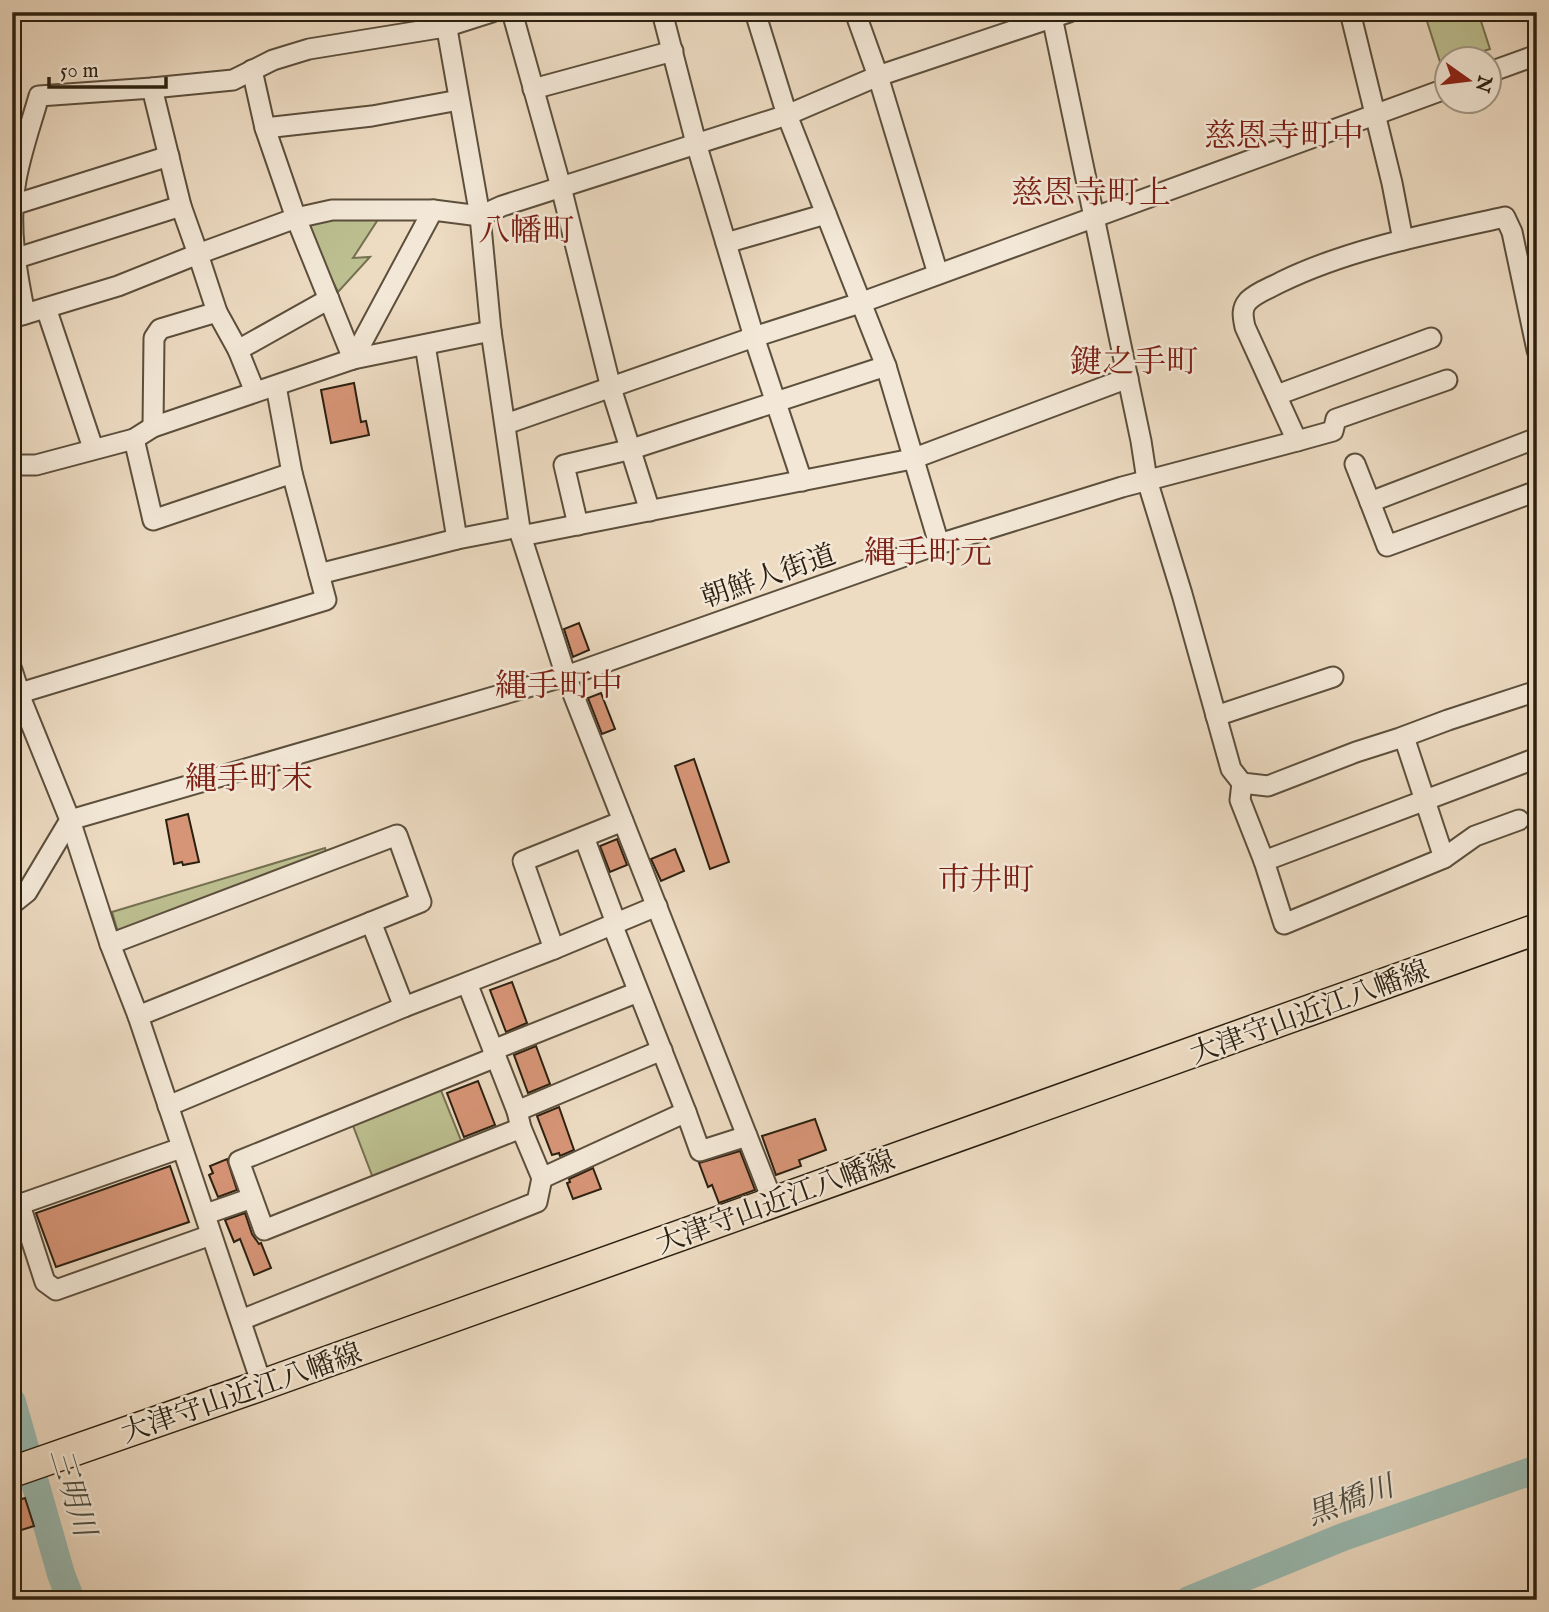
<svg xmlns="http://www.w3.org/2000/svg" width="1549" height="1612" viewBox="0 0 1549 1612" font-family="'IM FELL English','Noto Serif JP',serif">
<rect width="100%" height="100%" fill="#eddbc2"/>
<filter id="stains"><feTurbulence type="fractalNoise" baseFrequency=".00286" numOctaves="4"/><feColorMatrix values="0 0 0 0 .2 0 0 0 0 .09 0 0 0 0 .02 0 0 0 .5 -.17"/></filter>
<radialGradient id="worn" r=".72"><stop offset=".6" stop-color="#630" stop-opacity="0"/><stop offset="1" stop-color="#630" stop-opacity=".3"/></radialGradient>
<g fill="#bcbf90" stroke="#747050" stroke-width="2">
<polygon points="1424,12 1478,12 1490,49 1458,59 1448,60 1447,63 1441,65"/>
<polygon points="315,218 379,218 353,258 370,257 338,292 308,231"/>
<polygon points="325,848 326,852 124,933 117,929 112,912"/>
<polygon points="440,1088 462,1143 373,1178 352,1123"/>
</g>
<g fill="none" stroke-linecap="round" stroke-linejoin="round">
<g stroke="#99bbb3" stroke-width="28">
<polyline points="12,1402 61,1574 71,1600"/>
<polyline points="1189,1600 1343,1537 1537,1469"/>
</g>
</g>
<g fill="#d79577" stroke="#2b2010" stroke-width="2">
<polygon points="354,383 361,422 366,421 369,435 331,443 321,390"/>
<polygon points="579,623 589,650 573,657 564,629"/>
<polygon points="601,693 615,729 602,734 588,698"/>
<polygon points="694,759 729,862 710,869 675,766"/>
<polygon points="188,814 199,862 183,865 182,862 174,864 166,820"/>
<polygon points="617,839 627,865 610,872 600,846"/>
<polygon points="675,849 684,871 661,881 651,859"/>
<polygon points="512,982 527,1023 506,1032 490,990"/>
<polygon points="536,1046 550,1084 528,1093 514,1055"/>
<polygon points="478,1081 495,1125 464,1137 447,1093"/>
<polygon points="559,1107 574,1150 560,1156 559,1153 552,1155 537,1116"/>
<polygon points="815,1119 826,1150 799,1160 801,1166 776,1175 762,1136"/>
<polygon points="740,1151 755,1190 719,1203 712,1185 708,1187 699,1163"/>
<polygon points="227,1159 237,1190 218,1197 209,1175 213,1173 210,1166"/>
<polygon points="170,1166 189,1222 56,1267 36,1213"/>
<polygon points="593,1168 601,1189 573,1199 567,1183 570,1182 569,1179"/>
<polygon points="245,1213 252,1234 259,1244 261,1243 271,1268 254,1275 240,1239 234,1242 225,1220"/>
<polygon points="25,1498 34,1526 12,1533 12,1502"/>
</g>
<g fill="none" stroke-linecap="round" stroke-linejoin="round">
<g stroke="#5c4f3c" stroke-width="23">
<g id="minor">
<polyline points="444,12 480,216 491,331 521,536 566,676 773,1202"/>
<polyline points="512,12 561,187 611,388 650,511"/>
<polyline points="662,12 696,143 754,337 802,481"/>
<polyline points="755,12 787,115 886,366 939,544"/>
<polyline points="855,12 878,76 938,274"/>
<polyline points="1051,12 1141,441 1147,480 1182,594 1231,769 1242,783 1268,786 1356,752 1400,738 1448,720 1537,691"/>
<polyline points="1350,12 1392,183 1403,240"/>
<polyline points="12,13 13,12"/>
<polyline points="252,70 265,128 296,218 353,359"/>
<polyline points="1490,72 1537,55"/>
<polyline points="152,88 181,206 198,254 217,312 238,350 255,392"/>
<polyline points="533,89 673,51"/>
<polyline points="265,128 372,116 459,100"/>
<polyline points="13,205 169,156"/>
<polyline points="726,243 826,214"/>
<polyline points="14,259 181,206"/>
<polyline points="46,308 93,448"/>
<path d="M25 314C16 270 8 225 16 180 21 152 31 124 39 96L152 88 233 80 273 60 309 49 445 27 492 12"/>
<polyline points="12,318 118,286 198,254 296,218 332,210 433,210 480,216 502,206 787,115 878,76 1069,12"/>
<polyline points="425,345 457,539"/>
<polyline points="238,350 329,299"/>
<polyline points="353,359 433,210"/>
<polyline points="1277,395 1431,338"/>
<polyline points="506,424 754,337 860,303 1448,88"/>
<polyline points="153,427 154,338 160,329 217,312"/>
<polyline points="1537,438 1370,502 1387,546 1537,491"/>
<polyline points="134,439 153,520 292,473"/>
<polyline points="1297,441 1333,431 1336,419 1447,380"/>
<polyline points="1355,464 1370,502"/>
<polyline points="12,465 36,465 134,439 153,427 353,359 491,331"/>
<polyline points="578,525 564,465 632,449 886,366"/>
<polyline points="521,536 912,459 1128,378"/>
<polyline points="319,574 457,539 519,527"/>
<polyline points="12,670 23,704 70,820 27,892 12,904"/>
<polyline points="20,693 326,600 292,473 276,386"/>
<polyline points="1216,716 1333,677"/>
<polyline points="1404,737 1444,858 1284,924 1264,861 1537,758"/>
<polyline points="1242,783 1240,800 1264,861"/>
<polyline points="584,837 616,923"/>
<polyline points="1444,858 1475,836 1519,820"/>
<polyline points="371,922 404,1007"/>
<polyline points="612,924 686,1112"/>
<polyline points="110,944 397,835 421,902 138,1016"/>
<polyline points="554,949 523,861 623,821"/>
<polyline points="493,1050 638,992"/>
<polyline points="496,1057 239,1161 264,1230 521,1128"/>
<polyline points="168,1106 404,1007 554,949 657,906"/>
<polyline points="517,1111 662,1050"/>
<polyline points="542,1178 686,1112 700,1151 747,1136"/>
<polyline points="20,1205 45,1282 56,1290 211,1235"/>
<polyline points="12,1207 181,1148"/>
<polyline points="206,1214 252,1198"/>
<polyline points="241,1320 537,1202 542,1178 521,1128 517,1111 467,983"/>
<path d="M262 1385 138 1016 110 944 70 820 566 676 939 544 1122 487 1297 441 1245 327C1243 317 1241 309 1248 301 1257 292 1270 288 1281 282 1348 249 1432 233 1505 217L1512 232 1537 350"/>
</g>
</g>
<g stroke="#2b2010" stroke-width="33">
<polyline id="primary" points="12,1472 262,1385 1537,929"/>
</g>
<use href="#minor" stroke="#f3e8d7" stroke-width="19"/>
<use href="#primary" stroke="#eddbc2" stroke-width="30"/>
</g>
<g text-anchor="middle" stroke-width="5" stroke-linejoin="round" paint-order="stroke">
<g font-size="28" fill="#2b2010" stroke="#f3e8d7">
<text transform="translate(768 575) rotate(-19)" y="10">朝鮮人街道</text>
<text transform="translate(1309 1011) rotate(-20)" y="10">大津守山近江八幡線</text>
<text transform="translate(775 1201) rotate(-20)" y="10">大津守山近江八幡線</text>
<text transform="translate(241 1392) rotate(-19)" y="10">大津守山近江八幡線</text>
</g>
<g font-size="30" font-style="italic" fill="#4c4e41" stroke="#f3e8d7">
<text transform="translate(73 1492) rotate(73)" y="10">三明川</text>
<text transform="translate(1350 1500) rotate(-20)" y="10">黒橋川</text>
</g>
<g font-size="32" fill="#7a1f14" stroke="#f3e8d7">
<text x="1284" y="146">慈恩寺町中</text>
<text x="1091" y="203">慈恩寺町上</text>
<text x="526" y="241">八幡町</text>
<text x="1134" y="372">鍵之手町</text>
<text x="928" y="563">縄手町元</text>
<text x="559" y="696">縄手町中</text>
<text x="249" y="789">縄手町末</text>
<text x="986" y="890">市井町</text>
</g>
</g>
<rect width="1549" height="1612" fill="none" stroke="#eddbc2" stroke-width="42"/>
<rect x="14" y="14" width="1521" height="1584" fill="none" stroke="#2b2010" stroke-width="3.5"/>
<rect x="21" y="21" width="1507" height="1570" fill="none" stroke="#2b2010" stroke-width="2"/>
<g transform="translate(1468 80) rotate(104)"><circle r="33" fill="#f3e8d7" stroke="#a39887" stroke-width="2"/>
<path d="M0-5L12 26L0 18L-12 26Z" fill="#8f2418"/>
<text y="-10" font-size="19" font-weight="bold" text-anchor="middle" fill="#2b2010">N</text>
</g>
<path d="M49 77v10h117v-10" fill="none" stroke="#2b2010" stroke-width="3.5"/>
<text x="60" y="77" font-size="21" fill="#2b2010" stroke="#f3e8d7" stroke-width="5" paint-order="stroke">50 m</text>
<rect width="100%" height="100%" filter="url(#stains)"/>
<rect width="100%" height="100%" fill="url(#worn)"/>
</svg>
